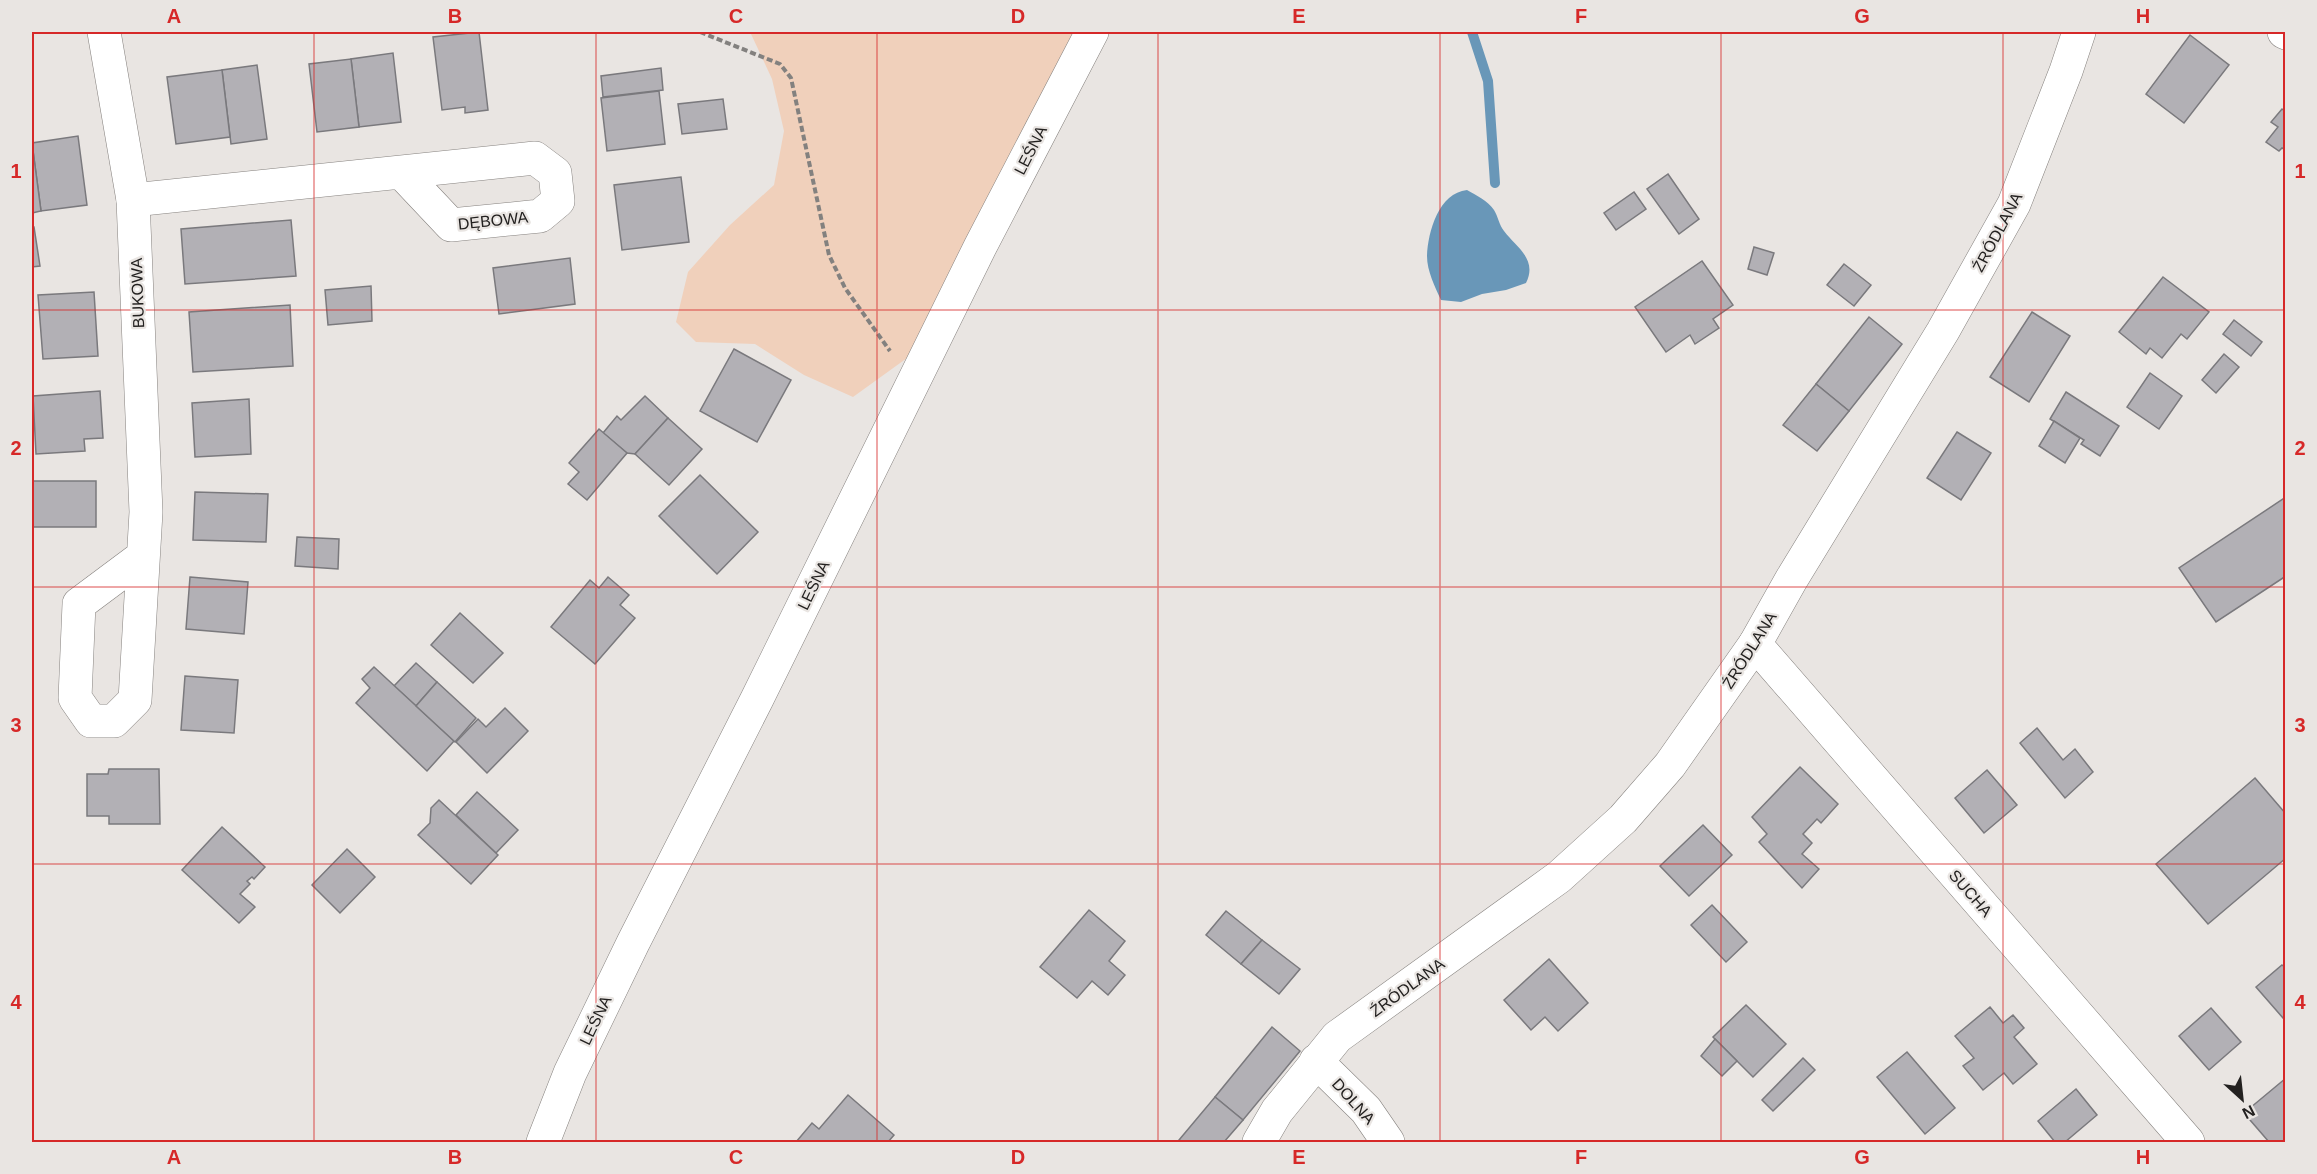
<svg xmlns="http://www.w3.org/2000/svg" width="2317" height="1174" viewBox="0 0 2317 1174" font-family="Arial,sans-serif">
<rect width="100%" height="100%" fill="#e9e5e2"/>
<polygon fill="#f0d0bb" points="754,32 1076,32 914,353 853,397 804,375 755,344 696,342 676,322 688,272 730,225 774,185 784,131 772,79 751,34"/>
<path fill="#6997b8" d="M1467 190C1476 195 1488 201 1494 210 1498 216 1499 225 1504 231 1516 247 1538 259 1526 283L1506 290 1482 294 1461 302 1441 300C1435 287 1427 271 1427 256 1428 231 1439 193 1467 190Z"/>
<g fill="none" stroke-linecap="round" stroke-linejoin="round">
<polyline stroke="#6997b8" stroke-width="10" points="1472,32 1488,81 1495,183"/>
</g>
<g fill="#b2b0b5" stroke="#7a797d" stroke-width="1.5">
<polygon points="479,32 488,110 465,113 465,107 442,110 433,37"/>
<polygon points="2190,35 2229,65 2184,123 2146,94"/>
<polygon points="393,53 401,122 359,127 351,59"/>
<polygon points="351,59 359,127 317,132 309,64"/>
<polygon points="257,65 267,139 231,144 222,70"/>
<polygon points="661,68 663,90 603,97 601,76"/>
<polygon points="222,70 230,137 176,144 167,77"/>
<polygon points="659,91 665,144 607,151 601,98"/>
<polygon points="723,99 727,129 682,134 678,104"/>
<polygon points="2282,109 2286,112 2286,150 2282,148 2279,151 2266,142 2278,127 2271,122"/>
<polygon points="78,136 87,205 41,211 32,143"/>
<polygon points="32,143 41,211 32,213"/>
<polygon points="1668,174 1699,219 1679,234 1647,189"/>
<polygon points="681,177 689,242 622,250 614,185"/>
<polygon points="1634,192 1646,209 1616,230 1604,213"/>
<polygon points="291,220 296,276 185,284 181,229"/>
<polygon points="32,227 34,227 40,266 32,267"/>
<polygon points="1754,247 1774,253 1767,275 1748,269"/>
<polygon points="570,258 575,304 499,314 493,268"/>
<polygon points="1702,261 1733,305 1713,319 1719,328 1695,344 1690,335 1666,352 1635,307"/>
<polygon points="1844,264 1871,285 1854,306 1827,285"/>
<polygon points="2163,277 2209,312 2187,339 2181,334 2162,358 2150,348 2146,354 2119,332"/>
<polygon points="371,286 372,321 328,325 325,290"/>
<polygon points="94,292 98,356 43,359 38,295"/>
<polygon points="290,305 293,366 193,372 189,312"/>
<polygon points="2032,312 2070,336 2029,402 1990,377"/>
<polygon points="1869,317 1902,344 1849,411 1816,384"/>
<polygon points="2234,320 2262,342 2251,356 2223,334"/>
<polygon points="734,349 791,380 757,442 700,411"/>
<polygon points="2224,354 2239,367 2216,393 2202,380"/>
<polygon points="2150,373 2182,396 2159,429 2127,407"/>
<polygon points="1816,384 1849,411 1817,451 1783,425"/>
<polygon points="100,391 103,438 84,439 85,451 36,454 33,396"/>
<polygon points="2066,392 2119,426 2100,456 2081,444 2084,440 2050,419"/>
<polygon points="645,396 668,418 635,454 627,453 603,433 617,416 621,420"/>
<polygon points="249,399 251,454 195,457 192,403"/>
<polygon points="668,418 702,449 669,485 635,454"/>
<polygon points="2054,421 2080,438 2065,463 2039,446"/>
<polygon points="599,429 627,453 587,500 568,484 579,472 569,463"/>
<polygon points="1957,432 1991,453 1961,500 1927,478"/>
<polygon points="700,475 758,532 717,574 659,516"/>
<rect x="32" y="481" width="64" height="46"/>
<polygon points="195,492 268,494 266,542 193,540"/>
<polygon points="2286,497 2286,576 2216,622 2179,568"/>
<polygon points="297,537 339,539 338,569 295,566"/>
<polygon points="32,573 33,573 32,630"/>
<polygon points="190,577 248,582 244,634 186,629"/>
<polygon points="608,577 629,595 620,605 635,618 595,664 551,627 590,580 599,588"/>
<polygon points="460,613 503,653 473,683 431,645"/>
<polygon points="416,663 437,682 416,706 394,686"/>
<polygon points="374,667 454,741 427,771 356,703 370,688 362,679"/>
<polygon points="185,676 238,680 234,733 181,730"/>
<polygon points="437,682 476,718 455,742 416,706"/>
<polygon points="505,708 528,731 487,773 456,742 478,719 486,727"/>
<polygon points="2037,728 2063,760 2075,749 2093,772 2065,798 2020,743"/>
<polygon points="1800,767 1838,804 1821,823 1817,819 1803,834 1812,843 1802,854 1819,869 1802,888 1759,842 1767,834 1752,817"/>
<polygon points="109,769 159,769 160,824 109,824 109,816 87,816 87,774 108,774"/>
<polygon points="1987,770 2017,805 1984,833 1955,798"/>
<polygon points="2255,778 2286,814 2286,858 2208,924 2156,864"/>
<polygon points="477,792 518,830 496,853 456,815"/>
<polygon points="439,800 498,855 471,884 418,835 430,823 431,808"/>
<polygon points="1703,825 1732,855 1689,896 1660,866"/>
<polygon points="222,827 265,867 254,879 252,877 247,881 250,884 240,894 255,907 239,923 182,870"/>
<polygon points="347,849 375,877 340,913 312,885"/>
<polygon points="1712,905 1747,942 1726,962 1691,925"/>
<polygon points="1089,910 1125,941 1109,961 1125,975 1108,995 1092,981 1077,998 1040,967"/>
<polygon points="1226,911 1262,940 1241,964 1206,935"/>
<polygon points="1262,940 1300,969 1279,994 1241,964"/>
<polygon points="1549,959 1588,1003 1558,1031 1545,1017 1531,1030 1504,1000"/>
<polygon points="2282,965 2286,968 2286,1016 2283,1018 2256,987"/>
<polygon points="1746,1005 1786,1044 1753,1077 1713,1037"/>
<polygon points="1990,1007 2003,1023 2013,1015 2024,1028 2014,1037 2037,1064 2013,1084 2004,1073 1983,1090 1963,1066 1974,1058 1955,1036"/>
<polygon points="2211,1008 2241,1042 2209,1070 2179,1036"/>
<polygon points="1272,1027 1300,1051 1243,1120 1215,1097"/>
<polygon points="1715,1039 1737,1061 1722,1076 1701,1056"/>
<polygon points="1907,1052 1955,1108 1925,1134 1877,1077"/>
<polygon points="1803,1058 1815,1070 1773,1111 1762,1100"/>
<polygon points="2286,1078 2286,1142 2269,1142 2244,1113"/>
<polygon points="2076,1089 2097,1115 2065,1142 2055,1142 2038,1121"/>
<polygon points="848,1095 894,1135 888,1142 796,1142 812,1123 819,1129"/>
<polygon points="1215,1097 1243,1120 1224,1142 1183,1142 1179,1140"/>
</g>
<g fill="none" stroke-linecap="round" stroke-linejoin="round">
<g stroke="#86827f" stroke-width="34">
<g id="street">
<polyline points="104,32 133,200 146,512 135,700 114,721 91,721 75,698 79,604 142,557"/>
<polyline points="2284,32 2286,33"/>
<polyline points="133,200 535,158 555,173 558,201 540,216 451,225 401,172"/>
<polyline points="1755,644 2188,1142"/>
<polyline points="1316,1061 1366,1110 1388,1142"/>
<polyline points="543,1142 570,1073 633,943 757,699 980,247 1092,32"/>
<polyline points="1259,1142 1277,1111 1337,1037 1559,877 1623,819 1670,765 1755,644 1791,580 1943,331 2014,204 2066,71 2079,32"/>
</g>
</g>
<polyline stroke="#83817f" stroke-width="4" stroke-dasharray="6 3" stroke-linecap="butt" points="700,32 780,64 791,78 829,255 845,288 890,351"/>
<use href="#street" stroke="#fff" stroke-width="33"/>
</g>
<path fill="none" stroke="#d62828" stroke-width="1.5" stroke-opacity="0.55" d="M314 32V1142M596 32V1142M877 32V1142M1158 32V1142M1440 32V1142M1721 32V1142M2003 32V1142M32 310H2286M32 587H2286M32 864H2286"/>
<g text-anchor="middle" stroke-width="4.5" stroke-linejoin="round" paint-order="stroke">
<g font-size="16" fill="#232120" stroke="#e9e5e2">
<text transform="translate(1030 150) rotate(-63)" y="6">LEŚNA</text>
<text transform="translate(493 220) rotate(-6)" y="6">DĘBOWA</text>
<text transform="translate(1997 232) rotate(-62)" y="6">ŹRÓDLANA</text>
<text transform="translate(137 293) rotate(-92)" y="6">BUKOWA</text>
<text transform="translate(813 585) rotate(-64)" y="6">LEŚNA</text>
<text transform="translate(1749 650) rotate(-58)" y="6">ŹRÓDLANA</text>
<text transform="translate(1971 893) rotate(49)" y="6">SUCHA</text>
<text transform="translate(1407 987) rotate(-36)" y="6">ŹRÓDLANA</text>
<text transform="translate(595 1020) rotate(-64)" y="6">LEŚNA</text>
<text transform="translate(1354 1101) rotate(48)" y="6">DOLNA</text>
</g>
</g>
<rect width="2317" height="1174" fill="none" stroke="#e9e5e2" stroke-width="66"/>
<g transform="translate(2242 1099) rotate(153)" stroke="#e9e5e2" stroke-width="4.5" paint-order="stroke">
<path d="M0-4.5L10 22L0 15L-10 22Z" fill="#232120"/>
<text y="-9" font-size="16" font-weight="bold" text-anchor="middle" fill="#232120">N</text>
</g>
<rect x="33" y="33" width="2251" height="1108" fill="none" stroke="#d62828" stroke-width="2"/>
<g font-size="20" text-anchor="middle" font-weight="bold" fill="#d62828">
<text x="174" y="23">A</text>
<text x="455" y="23">B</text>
<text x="736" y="23">C</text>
<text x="1018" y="23">D</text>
<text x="1299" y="23">E</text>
<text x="1581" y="23">F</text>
<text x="1862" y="23">G</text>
<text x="2143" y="23">H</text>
<text x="16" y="178">1</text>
<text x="2300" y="178">1</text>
<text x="16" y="455">2</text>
<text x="2300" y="455">2</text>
<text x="16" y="732">3</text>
<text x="2300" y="732">3</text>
<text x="16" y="1009">4</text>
<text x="2300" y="1009">4</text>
<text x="174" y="1164">A</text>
<text x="455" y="1164">B</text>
<text x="736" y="1164">C</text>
<text x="1018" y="1164">D</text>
<text x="1299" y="1164">E</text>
<text x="1581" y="1164">F</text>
<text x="1862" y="1164">G</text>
<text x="2143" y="1164">H</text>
</g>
</svg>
